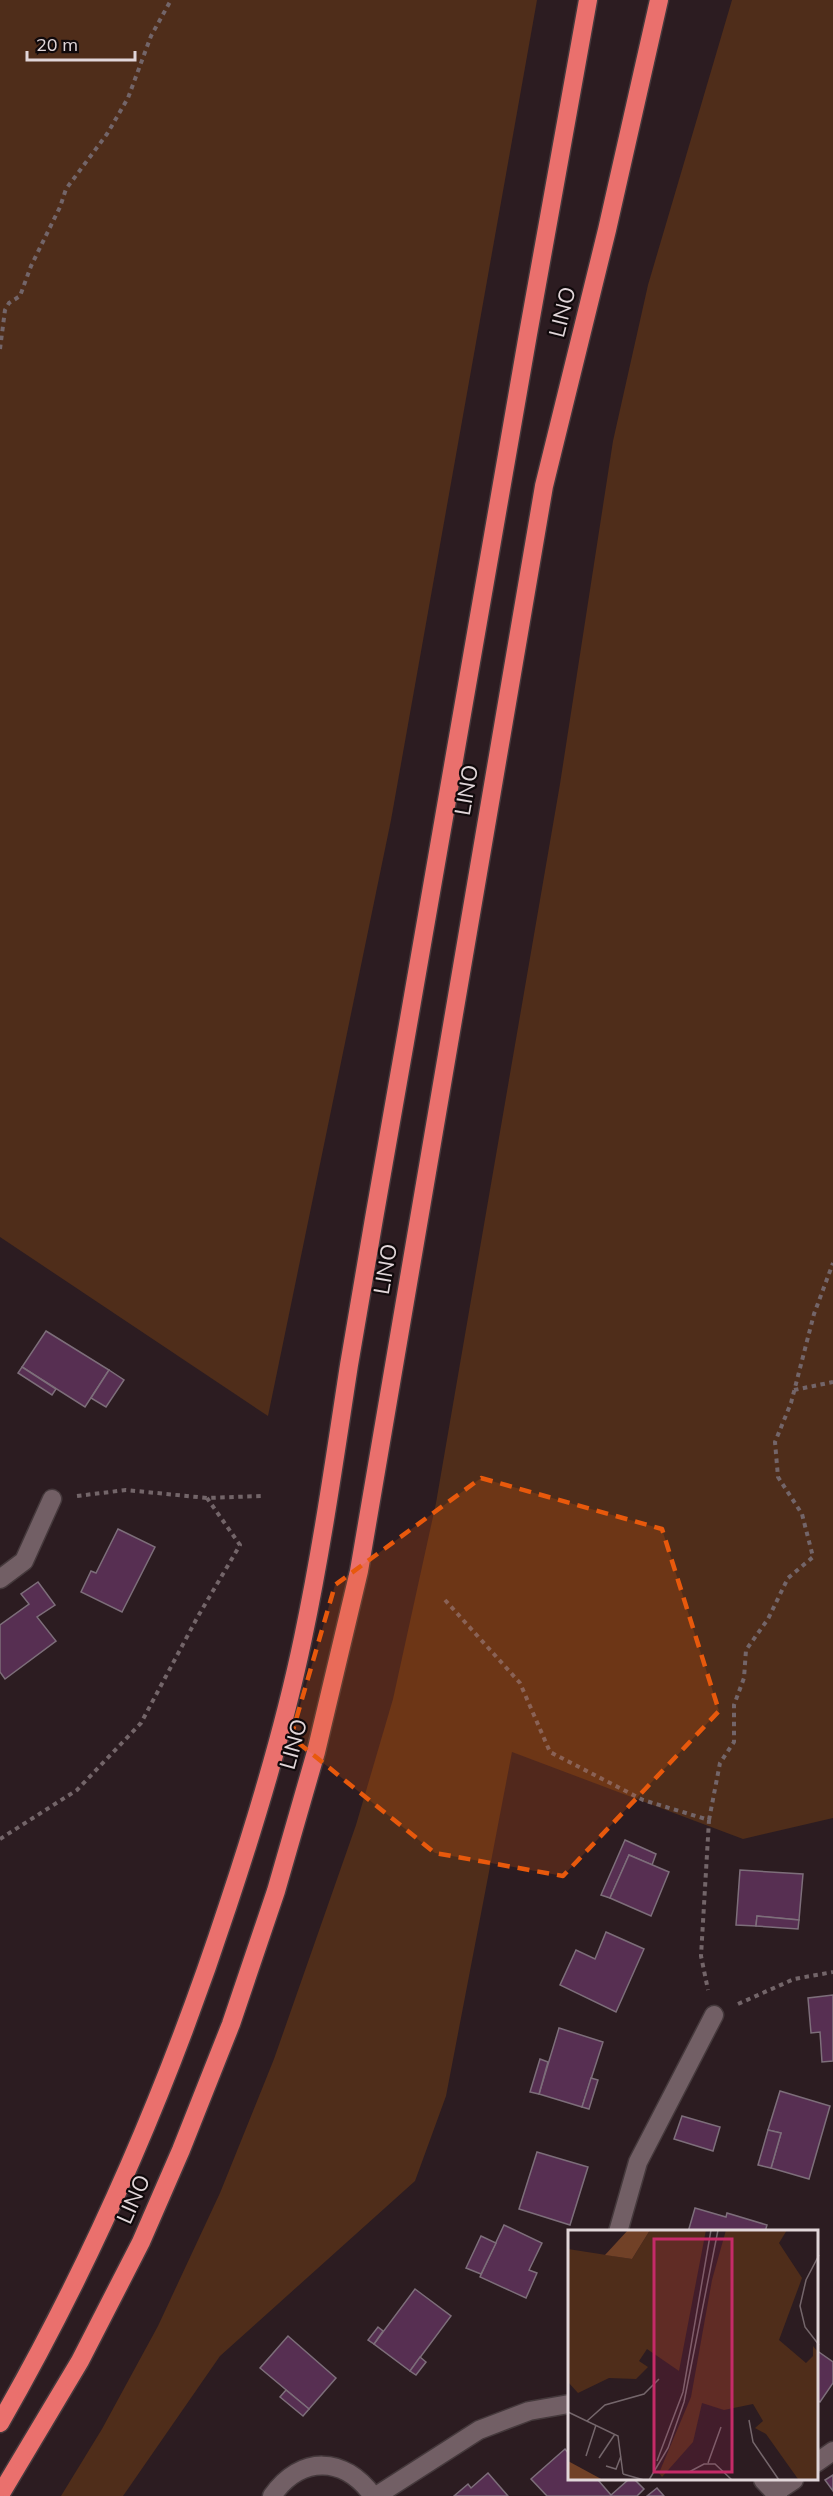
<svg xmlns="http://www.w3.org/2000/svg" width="833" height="2496" viewBox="0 0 833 2496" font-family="Mulish,sans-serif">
<rect width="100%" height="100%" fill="#2c1c21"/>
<g fill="#4f2d1a">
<polygon points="0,0 537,0 391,820 268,1416 0,1237"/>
<polygon points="732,0 833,0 833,1818 743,1839 512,1752 446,2096 415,2181 220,2356 123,2496 61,2496 102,2429 158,2326 220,2193 274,2059 356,1825 393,1699 436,1503 560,784 613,441 648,285"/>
</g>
<g fill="#572f52" stroke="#7d6e7a" stroke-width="1.5">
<polygon points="46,1331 109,1370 85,1407 22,1367"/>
<polygon points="22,1367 56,1389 52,1395 18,1373"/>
<polygon points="109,1370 124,1380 106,1407 91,1398"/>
<polygon points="118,1529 155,1547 122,1612 81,1592 91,1571 96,1573"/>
<polygon points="38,1582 55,1605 37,1617 56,1641 5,1679 0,1672 0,1625 29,1604 21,1594"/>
<polygon points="625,1840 656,1854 652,1865 629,1855 610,1898 601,1895"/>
<polygon points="629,1855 669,1872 651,1916 610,1898"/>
<polygon points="740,1870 803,1874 799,1920 757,1916 756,1926 736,1925"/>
<polygon points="757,1916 799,1920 798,1929 756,1926"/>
<polygon points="606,1932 644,1949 616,2012 560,1985 576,1950 595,1959"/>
<polygon points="833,1995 833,2061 822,2062 820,2032 811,2033 808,1998"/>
<polygon points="559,2028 603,2042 582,2107 539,2094"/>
<polygon points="540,2059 548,2062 539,2094 530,2092"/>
<polygon points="591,2078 598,2080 589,2109 582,2107"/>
<polygon points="780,2091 830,2106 809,2179 771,2168 781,2133 768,2130"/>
<polygon points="682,2116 720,2127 713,2151 674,2139"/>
<polygon points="768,2130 781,2133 771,2168 758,2165"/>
<polygon points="537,2152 588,2167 570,2225 519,2209"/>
<polygon points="695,2208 726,2217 727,2213 767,2225 765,2232 688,2232"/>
<polygon points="504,2225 542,2243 529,2270 537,2273 526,2298 480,2277"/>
<polygon points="481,2236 496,2243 481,2274 466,2268"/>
<polygon points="415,2289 451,2316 410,2371 374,2344"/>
<polygon points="378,2327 383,2331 374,2344 368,2340"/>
<polygon points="288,2336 336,2378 309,2409 260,2368"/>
<polygon points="816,2350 833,2362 833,2383 820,2402 816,2399"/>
<polygon points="420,2357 426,2362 416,2375 410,2371"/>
<polygon points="286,2390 309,2409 303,2416 280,2397"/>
<polygon points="565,2449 569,2454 569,2480 598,2480 611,2495 628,2480 635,2480 644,2489 637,2496 547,2496 531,2479"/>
<polygon points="488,2473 508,2496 454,2496 468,2484 471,2488"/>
<polygon points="833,2475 833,2491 825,2480"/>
<polygon points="657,2488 664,2496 647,2496"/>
</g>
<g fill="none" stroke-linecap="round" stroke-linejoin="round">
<g stroke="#45393c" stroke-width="21">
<g id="minor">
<polyline points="0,1579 24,1561 52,1499"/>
<polyline points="618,2232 638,2162 714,2015"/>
<polyline points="816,2463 833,2451"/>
<polyline points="763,2480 778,2496"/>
<polyline points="776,2492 794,2480"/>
<path d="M272 2496C301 2455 344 2456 373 2496"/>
<polyline points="376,2496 479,2430 529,2411 569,2404"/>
</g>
</g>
<g stroke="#45393c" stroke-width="21">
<g id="highway">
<path d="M0 2423C94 2259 169 2085 228 1905 257 1818 284 1729 303 1638 322 1548 335 1456 349 1365 367 1257 386 1150 405 1042 464 695 525 347 588 0"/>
<polyline points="0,2495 80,2361 141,2242 181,2150 231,2024 276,1891 316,1752 359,1571 544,486 607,230 659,0"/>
</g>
</g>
<g stroke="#736569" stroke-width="4" stroke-dasharray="4.5 4.5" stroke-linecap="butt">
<polyline points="0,349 5,310 9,303 20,296 31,266 60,207 66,189 107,134 128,98 151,36 171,0"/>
<polyline points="794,1390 833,1382"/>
<polyline points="77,1496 126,1490 207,1498 261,1496"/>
<polyline points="445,1600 520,1683 550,1752 643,1800 709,1820 701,1956 708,1990"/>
<polyline points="709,1820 720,1763 734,1742 734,1705 744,1678 746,1650 768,1619 788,1578 813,1557 802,1514 778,1477 775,1442 791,1403 814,1314 833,1263"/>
<polyline points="0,1839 77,1790 141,1723 197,1618 240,1545 207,1498"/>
<polyline points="738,2004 794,1979 833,1972"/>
</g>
<use href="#minor" stroke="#725f65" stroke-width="18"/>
<use href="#highway" stroke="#ea706d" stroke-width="18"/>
</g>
<path fill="#e8590c" fill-opacity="0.2" stroke="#e8590c" stroke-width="4.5" stroke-dasharray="12 8" stroke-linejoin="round" d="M481 1478 662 1529 719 1711 563 1876 435 1853 291 1737 335 1585Z"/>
<g text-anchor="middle" stroke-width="4.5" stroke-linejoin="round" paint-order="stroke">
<g font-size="22" fill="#e1d6d9" stroke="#10090b">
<text transform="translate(562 312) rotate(-76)" y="8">LINO</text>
<text transform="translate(466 790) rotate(-80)" y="8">LINO</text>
<text transform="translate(385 1269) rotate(-80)" y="8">LINO</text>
<text transform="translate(293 1744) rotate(-75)" y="8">LINO</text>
<text transform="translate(133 2199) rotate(-66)" y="8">LINO</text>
</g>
</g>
<g transform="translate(568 2230)">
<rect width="250" height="250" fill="#2c1c21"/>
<path d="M82 0H138L111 141 79 119 71 131 80 137 68 149 41 148 10 163 0 152V19L64 29ZM158 0H219L211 13 234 48 211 110 238 133 245 126V116L250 122V250L230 249 198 204 187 198 195 191 185 174 156 180 134 173 125 212 94 247 91 243 123 167 144 50Z" fill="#4f2d1a"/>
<path d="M60 0H82L64 29 37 25ZM0 231 35 250H0Z" fill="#714127"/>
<path fill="none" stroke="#74666b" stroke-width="1.5" d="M251 25 238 50 232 76 237 97 251 115M0 182 50 206 55 244M181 190 185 212 211 250M19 191 37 175 76 164 91 149M18 226 28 195M31 228 47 204M89 231 115 162 143 0M140 233 153 197M38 236 48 239 53 226M121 242 136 234H147L164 250M55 244 76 250M81 250 100 218 116 172 150 0"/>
<path fill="#c52b68" fill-opacity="0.15" stroke="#c52b68" stroke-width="3" d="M86 9H164V242H86Z"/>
<rect width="250" height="250" fill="none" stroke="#e1d6d9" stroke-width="3"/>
</g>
<path d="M27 51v9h108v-9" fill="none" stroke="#e1d6d9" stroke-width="3"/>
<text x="36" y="51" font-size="18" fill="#e1d6d9" stroke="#10090b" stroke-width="4.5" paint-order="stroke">20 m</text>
</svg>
